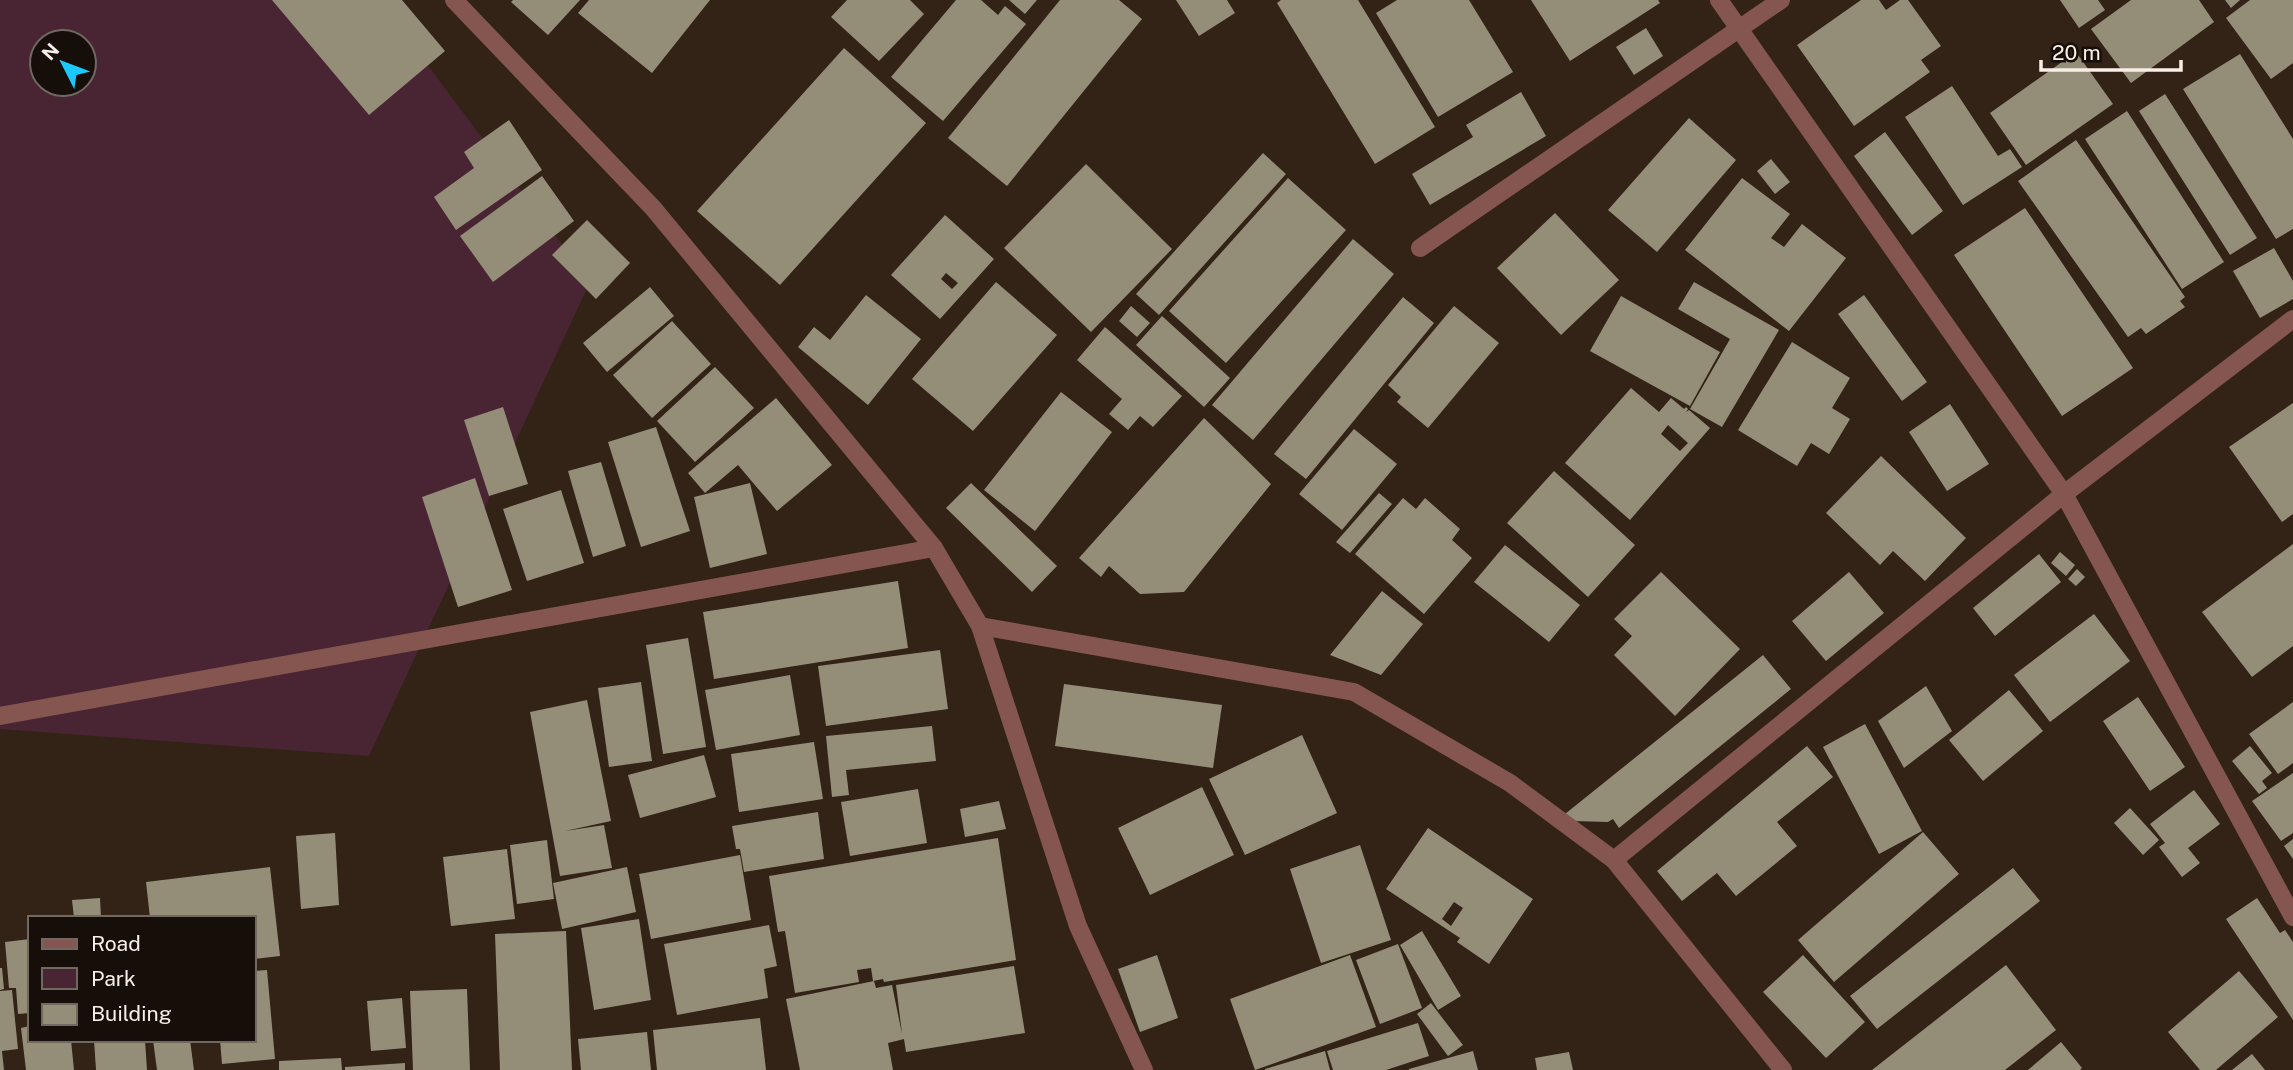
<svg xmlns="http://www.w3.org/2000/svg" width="2293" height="1070" viewBox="0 0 2293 1070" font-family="'Public Sans',sans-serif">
<rect width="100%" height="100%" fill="#322316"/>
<path fill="#492533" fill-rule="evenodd" d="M0 0H379L590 282 369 756 0 729ZM42 42H84V84H42Z"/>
<g fill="#948e78" fill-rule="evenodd">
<polygon points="272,0 402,0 445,51 369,115"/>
<polygon points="513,0 580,0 548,35 511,2"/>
<polygon points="589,0 710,0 652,73 578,13"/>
<polygon points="847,0 910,0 924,14 879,61 831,17"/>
<polygon points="956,0 981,0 998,15 1005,6 1026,24 943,121 891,77"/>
<polygon points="1009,0 1037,0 1025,14"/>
<polygon points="1060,0 1119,0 1142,19 1007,186 948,138"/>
<polygon points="1176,0 1227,0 1235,13 1199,36"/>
<polygon points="1281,0 1358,0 1435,127 1375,164 1277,3"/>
<polygon points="1397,0 1469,0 1513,72 1438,117 1376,13"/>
<polygon points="1531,0 1658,0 1660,3 1570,61"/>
<polygon points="1861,0 1879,0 1886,10 1900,0 1908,0 1941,46 1921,60 1930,72 1854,126 1797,45"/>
<polygon points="2060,0 2098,0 2105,10 2079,28"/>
<polygon points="2131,0 2199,0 2214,22 2131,83 2091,29"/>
<polygon points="2225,0 2240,0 2231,8"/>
<polygon points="2250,0 2293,0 2293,63 2271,79 2226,18"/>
<polygon points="1646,28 1663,56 1634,75 1616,47"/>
<polygon points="844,48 926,123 780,285 697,211"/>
<polygon points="2076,52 2113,104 2026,165 1990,113"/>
<polygon points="2240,54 2293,139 2293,229 2276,239 2183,89"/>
<polygon points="1952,86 1998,156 2010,149 2022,167 1963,205 1905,117"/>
<polygon points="1521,92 1546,136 1430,205 1412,174 1473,137 1466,125"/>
<polygon points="2165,94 2257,238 2230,255 2139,111"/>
<polygon points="2127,111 2224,262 2182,289 2085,139"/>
<polygon points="1689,118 1736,160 1657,252 1608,210"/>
<polygon points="509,120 542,170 456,230 434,197 474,168 464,152"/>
<polygon points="1885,132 1943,211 1912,235 1854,156"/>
<polygon points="2076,140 2185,297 2180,301 2185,307 2146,334 2141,328 2128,337 2018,181"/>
<polygon points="1263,153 1286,174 1159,315 1136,294"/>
<polygon points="1771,159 1790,182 1775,194 1757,171"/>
<polygon points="1086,164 1172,249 1091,332 1004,248"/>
<polygon points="542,176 574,221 493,282 460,236"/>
<polygon points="1288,178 1346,230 1226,363 1169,311"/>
<polygon points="1742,178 1790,214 1771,238 1784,247 1802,224 1846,258 1789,331 1685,250"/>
<polygon points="2025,208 2133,368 2062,416 1954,255"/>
<polygon points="1555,213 1619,280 1561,335 1497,268"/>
<path d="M945 215 994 259 940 319 891 275ZM946 273 958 283 952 289 941 279Z"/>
<polygon points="587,220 630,263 596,299 552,255"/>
<polygon points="1353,239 1394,274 1253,440 1212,405"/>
<polygon points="2274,248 2293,281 2293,299 2260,318 2233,271"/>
<polygon points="996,282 1057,335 973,431 912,379"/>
<polygon points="1694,282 1779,330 1722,427 1690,409 1730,339 1678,309"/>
<polygon points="650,287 674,316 607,372 583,343"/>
<polygon points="866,295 921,339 868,405 798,347 814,327 830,340"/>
<polygon points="1864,295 1927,382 1902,401 1838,314"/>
<polygon points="1621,296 1720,352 1690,406 1590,351"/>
<polygon points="1403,297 1434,323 1306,479 1274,454"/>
<polygon points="1131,306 1150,323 1137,337 1119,321"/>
<polygon points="1454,306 1499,343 1428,428 1397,402 1401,397 1388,385"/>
<polygon points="1162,316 1230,378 1204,407 1136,345"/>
<polygon points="672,321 711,364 652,418 613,375"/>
<polygon points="1105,327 1182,396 1153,427 1140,416 1128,430 1109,414 1122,399 1077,360"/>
<polygon points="1792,342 1850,378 1832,408 1850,419 1829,454 1811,443 1797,466 1738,430"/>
<polygon points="715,367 754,408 695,462 657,421"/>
<path d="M1631 388 1659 412 1671 398 1684 409 1686 407 1688 409 1686 412 1689 410 1710 428 1630 520 1565 463ZM1668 425 1688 443 1680 451 1661 434Z"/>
<polygon points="1061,392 1112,432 1035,531 984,490"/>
<polygon points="776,398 832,465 777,511 738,465 705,493 688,473"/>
<polygon points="2293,403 2293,514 2282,522 2229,447"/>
<polygon points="1950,404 1989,464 1947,491 1909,432"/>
<polygon points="503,407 528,484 489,496 464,420"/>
<polygon points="1204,418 1271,484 1184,592 1140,594 1109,566 1101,577 1079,558"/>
<polygon points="656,427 690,531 641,547 608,442"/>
<polygon points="1354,429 1397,464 1342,530 1299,494"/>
<polygon points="1881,456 1966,538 1925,581 1893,551 1880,565 1826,513"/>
<polygon points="601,462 626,546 593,557 568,471"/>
<polygon points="1554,471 1635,545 1588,597 1507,523"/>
<polygon points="475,478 512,590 458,607 422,497"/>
<polygon points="750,483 767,554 710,568 694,497"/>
<polygon points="971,483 1057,566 1032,592 946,508"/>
<polygon points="561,490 584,563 527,581 503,509"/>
<polygon points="1379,493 1392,504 1350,553 1336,542"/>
<polygon points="1403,498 1416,509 1425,498 1460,529 1452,540 1472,558 1424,614 1355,554"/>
<polygon points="2293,544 2293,646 2252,677 2202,612"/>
<polygon points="1505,545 1580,605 1549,642 1474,582"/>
<polygon points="2060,552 2075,565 2066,576 2051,563"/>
<polygon points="2039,554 2061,582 1995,636 1973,608"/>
<polygon points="2077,569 2085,577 2076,586 2068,579"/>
<polygon points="1661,572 1740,649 1675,716 1614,655 1632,636 1614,619"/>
<polygon points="1849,572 1884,613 1826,661 1792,621"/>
<polygon points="898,581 908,648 714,679 703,612"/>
<polygon points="1382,591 1423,624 1381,675 1330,655"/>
<polygon points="2094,614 2130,661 2050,722 2014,675"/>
<polygon points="688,638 706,747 663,754 646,645"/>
<polygon points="940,650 948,709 826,726 818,666"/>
<polygon points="1763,655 1791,689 1619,828 1613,819 1608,822 1573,821 1565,814"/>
<polygon points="790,675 800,735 716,750 705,690"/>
<polygon points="641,682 652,761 609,767 598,688"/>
<polygon points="1064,684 1222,705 1213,768 1055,746"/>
<polygon points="1926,686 1952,731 1904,768 1878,721"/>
<polygon points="2009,690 2043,731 1983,781 1949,740"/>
<polygon points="2138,697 2185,767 2150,791 2103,721"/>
<polygon points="587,700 611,821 565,831 604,825 612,868 560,876 530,712"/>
<polygon points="2293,702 2293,763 2278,774 2249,734"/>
<polygon points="1865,724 1922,831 1879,854 1823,747"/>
<polygon points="932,726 936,761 846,770 849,795 832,797 826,736"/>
<polygon points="1302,735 1337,813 1245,855 1209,779"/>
<polygon points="814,742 823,799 739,812 731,754"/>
<polygon points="1807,746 1833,777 1777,822 1797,846 1736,896 1717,873 1682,901 1657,871"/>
<polygon points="2250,746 2272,773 2262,781 2267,788 2259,794 2232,761"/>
<polygon points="704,755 716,797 640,818 628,775"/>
<polygon points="2293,773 2293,833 2281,841 2252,801"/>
<polygon points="1202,787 1234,855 1150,895 1118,828"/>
<polygon points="918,789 927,843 850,856 841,802"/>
<polygon points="2194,790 2220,824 2188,848 2200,863 2182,877 2159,847 2165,843 2150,824"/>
<polygon points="999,801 1006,829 965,837 960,809"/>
<polygon points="2130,808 2159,840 2143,855 2114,823"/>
<polygon points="818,812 824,859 744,872 740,849 736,849 732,826"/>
<path d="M1428 828 1533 899 1489 964 1457 942 1460 938 1386 889ZM1454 902 1463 908 1451 926 1442 919Z"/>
<polygon points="1923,832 1959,874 1834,982 1798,940"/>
<polygon points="335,833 339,905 301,909 296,836"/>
<polygon points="998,838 1016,960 884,982 883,979 873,981 871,968 857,970 859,982 795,993 785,931 778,932 769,876"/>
<polygon points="2293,839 2293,859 2284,846"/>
<polygon points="547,840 554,899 517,904 510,845"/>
<polygon points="1360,845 1391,940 1321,963 1290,869"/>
<polygon points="507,849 515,919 451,926 443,857"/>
<polygon points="740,855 751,920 651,939 639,874"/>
<polygon points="270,867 280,956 254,959 254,918 150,918 146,882"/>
<polygon points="627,867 636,912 562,929 553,883"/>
<polygon points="2013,868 2040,901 1877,1029 1850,996"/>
<polygon points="100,898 101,918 74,918 72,900"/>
<polygon points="2257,898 2280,933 2285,930 2293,942 2293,1020 2226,919"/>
<polygon points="639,919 651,1000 594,1010 581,928"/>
<polygon points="769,925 777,966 764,969 768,998 677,1015 664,944"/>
<polygon points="566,931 572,1070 500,1070 495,934"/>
<polygon points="1422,931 1461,996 1438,1010 1400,945"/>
<polygon points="30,939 30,1013 18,1014 16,988 9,988 5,942"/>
<polygon points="1398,944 1422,1008 1380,1024 1356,960"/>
<polygon points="1157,955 1178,1018 1140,1032 1118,969"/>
<polygon points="1350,955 1376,1027 1255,1070 1230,999"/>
<polygon points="1803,955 1865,1022 1826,1058 1763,992"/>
<polygon points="2006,965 2056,1030 2005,1070 1872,1070"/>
<polygon points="1014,966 1025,1033 906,1052 904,1039 888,1043 893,1070 800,1070 786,999 874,981 876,988 892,985 902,1034 896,985"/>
<polygon points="0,968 2,968 4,989 0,990"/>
<polygon points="267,970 275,1059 222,1064 220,1040 254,1040 254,971"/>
<polygon points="2239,971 2278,1017 2216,1070 2200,1070 2168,1032"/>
<polygon points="467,989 470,1070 413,1070 410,991"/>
<polygon points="12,990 18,1049 2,1051 4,1070 0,1070 0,991"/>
<polygon points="402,998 406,1048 371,1051 367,1001"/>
<polygon points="1431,1003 1463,1045 1448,1056 1417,1014"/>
<polygon points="760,1018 766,1070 657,1070 653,1030"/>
<polygon points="1418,1023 1429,1056 1386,1070 1333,1070 1327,1051"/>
<polygon points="30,1026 30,1040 71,1040 74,1070 26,1070 21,1028"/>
<polygon points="647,1032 651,1070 581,1070 578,1039"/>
<polygon points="94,1040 145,1040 147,1070 96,1070"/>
<polygon points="153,1040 190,1040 194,1070 157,1070"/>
<polygon points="2061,1042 2082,1068 2080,1070 2028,1070"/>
<polygon points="1325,1051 1330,1070 1265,1070 1265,1069"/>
<polygon points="1473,1051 1478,1070 1409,1070 1409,1069"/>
<polygon points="1569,1052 1573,1070 1537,1070 1535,1058"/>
<polygon points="2252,1054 2265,1070 2232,1070"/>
<polygon points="341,1058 342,1070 279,1070 279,1061"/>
<polygon points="405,1063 405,1070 345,1070 345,1067"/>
</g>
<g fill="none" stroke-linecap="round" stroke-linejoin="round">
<g stroke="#85564f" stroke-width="18">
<polyline points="454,0 653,208 934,548 980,626 1078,926 1144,1070"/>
<polyline points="1719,0 2064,494 2293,917"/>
<polyline points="1420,248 1781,0"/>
<polyline points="980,626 1354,692 1510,783 1614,860 1783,1070"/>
<polyline points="0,716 934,548"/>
<polyline points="1614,860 2064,494 2293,319"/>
</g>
</g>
<rect x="28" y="916" width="228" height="126" fill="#150e09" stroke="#706861" stroke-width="2"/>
<rect x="42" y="939" width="35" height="10" fill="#85564f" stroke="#706861" stroke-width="2"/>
<text x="91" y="951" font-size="21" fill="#f9efe6">Road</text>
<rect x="42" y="968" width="35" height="21" fill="#492533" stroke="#706861" stroke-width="2"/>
<text x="91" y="986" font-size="21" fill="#f9efe6">Park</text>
<rect x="42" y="1004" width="35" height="21" fill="#948e78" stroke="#706861" stroke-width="2"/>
<text x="91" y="1021" font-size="21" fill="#f9efe6">Building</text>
<g transform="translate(63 63) rotate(312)"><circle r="33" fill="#150e09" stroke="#706861" stroke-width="2"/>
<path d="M0-5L12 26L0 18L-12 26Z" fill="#1bcafc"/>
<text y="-10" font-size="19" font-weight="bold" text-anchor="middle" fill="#f9efe6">N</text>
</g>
<path d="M2041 60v10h140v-10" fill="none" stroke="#f9efe6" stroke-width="3.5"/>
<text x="2052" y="60" font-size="21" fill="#f9efe6" stroke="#150e09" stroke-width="5" paint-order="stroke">20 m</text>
</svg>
